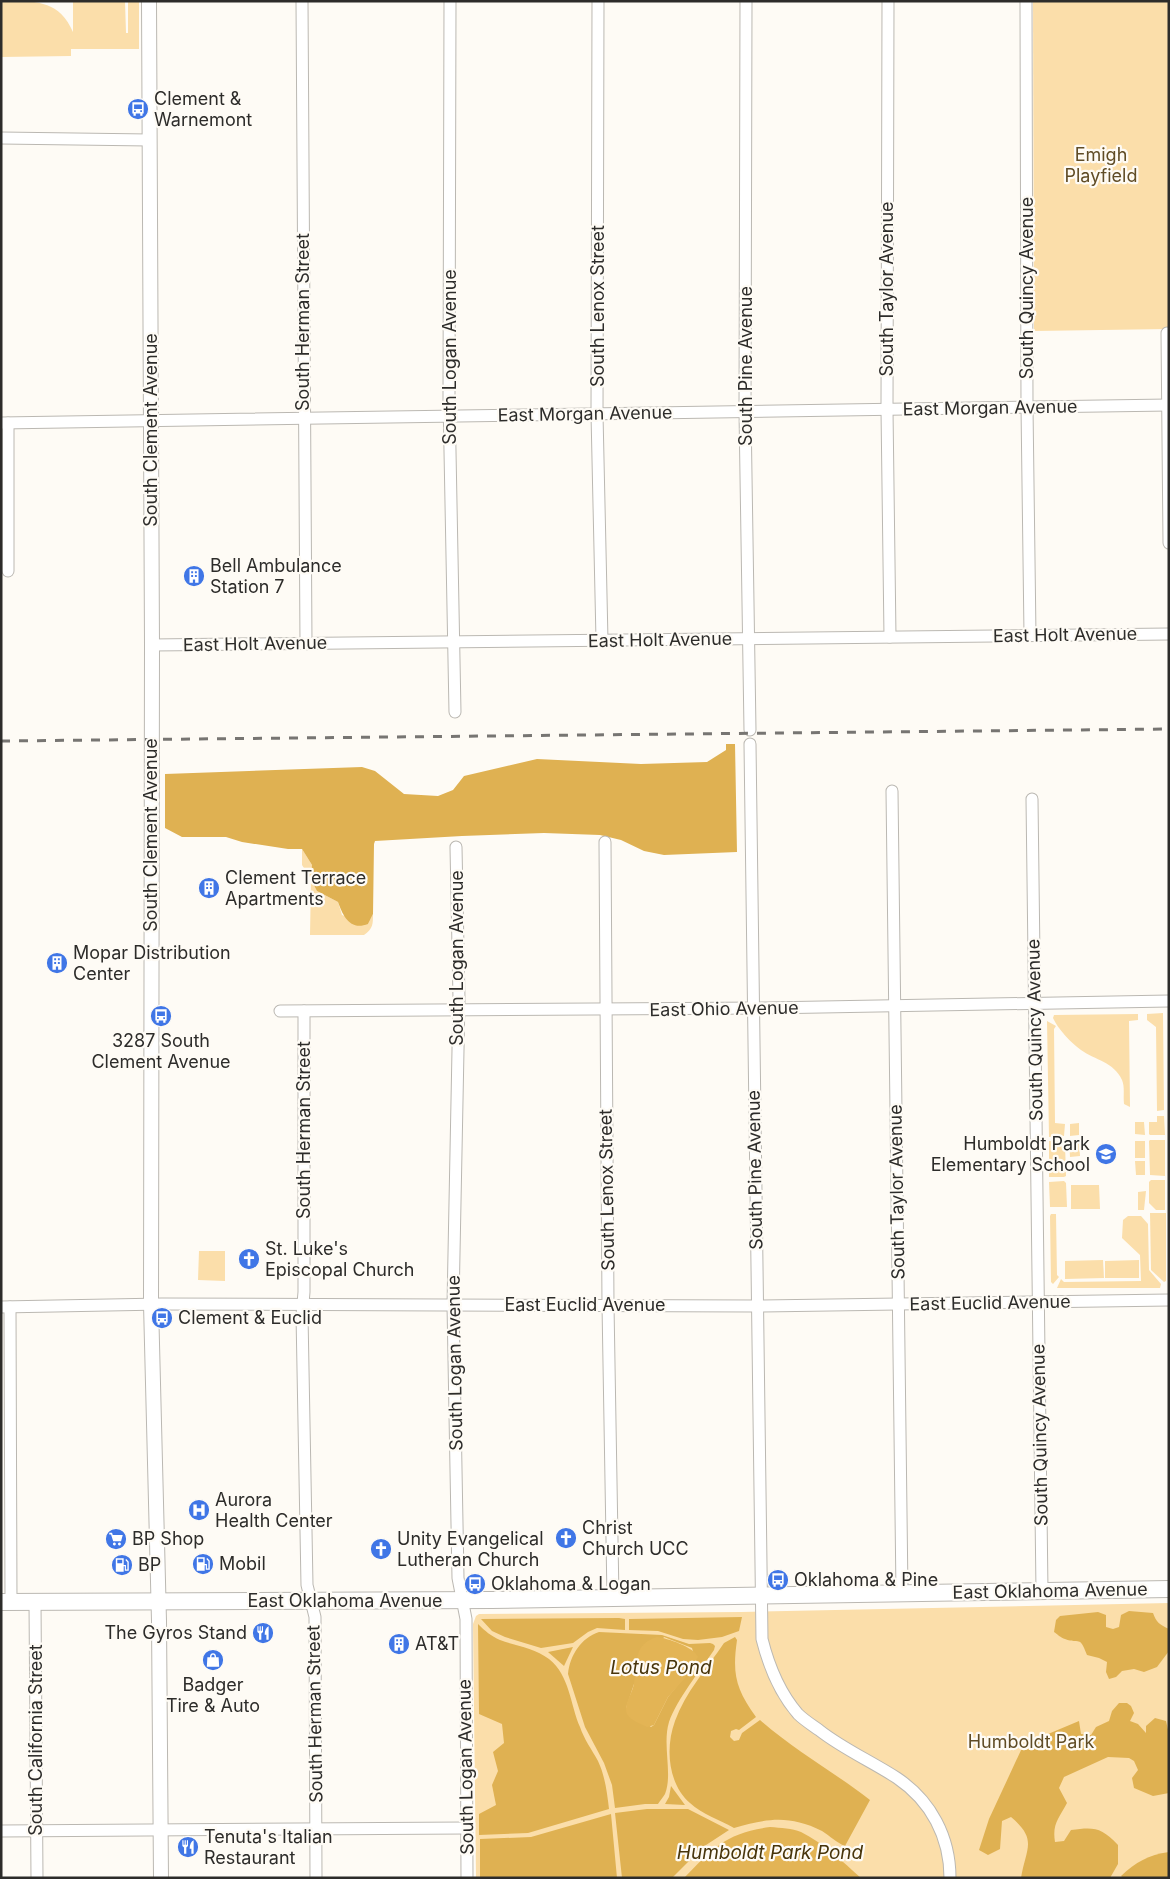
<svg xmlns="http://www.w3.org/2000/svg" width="1170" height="1879" viewBox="0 0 1170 1879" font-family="Inter,sans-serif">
<rect width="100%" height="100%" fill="#fefbf5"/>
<g fill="#fbdeaa">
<path d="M1 1C37 1 59 0 73 32V1H125L126 33H128V1H139V49H71V56L1 57Z"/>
<polygon points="1033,1 1169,1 1169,329 1034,331"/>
<path d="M302 849 312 865 317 891 338 902 342 915 368 924 373 914C373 924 373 929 364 935H310L311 879 302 865Z"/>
<polygon points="1163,1013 1164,1110 1157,1111 1156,1027 1147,1020 1147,1014"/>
<path d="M1138 1014V1020L1129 1021 1130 1107 1124 1104C1123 1096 1125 1087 1122 1080 1114 1062 1095 1060 1081 1050 1071 1043 1058 1029 1053 1018L1054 1015Z"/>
<polygon points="1047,1021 1056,1026 1054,1029 1055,1123 1065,1124 1064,1136 1049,1137"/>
<polygon points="1157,1116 1164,1116 1165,1135 1150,1135 1149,1134 1149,1122 1157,1122"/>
<polygon points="1135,1122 1144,1122 1145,1135 1135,1134"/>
<polygon points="1079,1123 1079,1135 1070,1136 1070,1124"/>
<polygon points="1150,1140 1165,1140 1165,1176 1150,1175 1149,1141"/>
<polygon points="1049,1141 1064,1141 1065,1143 1066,1176 1064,1177 1049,1177"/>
<rect x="1135" y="1141" width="10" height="17"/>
<polygon points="1069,1142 1079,1142 1080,1156 1070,1157"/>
<polygon points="1135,1161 1145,1161 1145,1175 1136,1175"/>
<polygon points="1151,1180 1165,1180 1165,1210 1156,1210 1149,1203 1149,1182"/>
<polygon points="1064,1181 1066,1183 1067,1207 1050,1207 1049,1182"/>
<polygon points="1071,1185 1099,1185 1100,1209 1071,1209"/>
<polygon points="1146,1191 1144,1210 1138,1210 1138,1192"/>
<polygon points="1150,1213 1166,1213 1166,1281 1164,1282 1151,1270"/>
<polygon points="1051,1214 1056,1214 1057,1275 1059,1277 1053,1284 1051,1282 1050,1216"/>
<polygon points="1128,1216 1141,1216 1148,1224 1149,1270 1161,1284 1160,1288 1057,1288 1061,1279 1064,1282 1141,1281 1140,1255 1122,1238 1123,1220"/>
<polygon points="199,1251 225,1251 225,1281 198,1280"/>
<polygon points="1103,1260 1104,1278 1065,1279 1065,1261"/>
<polygon points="1139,1260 1139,1278 1105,1278 1105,1261"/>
<polygon points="1169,1603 1169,1878 476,1878 473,1624 476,1616 479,1614 741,1612"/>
</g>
<g fill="#dfb152" fill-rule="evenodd">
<path d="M726 744H735L737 852 664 855 644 851 621 840 600 835 544 833 462 836 375 841 374 844 373 914 368 924C350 931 343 916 338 902L317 891 311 879 312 865 302 849H288L242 842 226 837H182L165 828V774L362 767 375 771 404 794 438 796 453 790 464 776 537 759 641 764 707 762 726 750Z"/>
<path d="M1129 1611 1153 1613C1156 1622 1160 1625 1169 1629V1651L1157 1667 1144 1672 1134 1669 1122 1671 1116 1677 1109 1679 1106 1672 1107 1662 1099 1658 1087 1655C1079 1634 1080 1645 1065 1639 1061 1638 1057 1634 1054 1632L1056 1620 1060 1616 1098 1612 1106 1615V1627L1113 1629 1119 1627 1121 1615Z"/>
<polygon points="742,1617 739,1631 722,1637 698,1640 683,1639 658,1631 629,1630 629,1619"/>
<polygon points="619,1618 625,1619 625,1630 597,1628 588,1632 573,1643 541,1648 505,1637 492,1631 481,1619"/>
<path d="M478 1624C485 1631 491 1636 500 1640 516 1646 535 1648 549 1659 570 1676 570 1704 580 1727 584 1739 592 1750 598 1761 605 1776 607 1792 609 1809L528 1833 479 1835V1814L496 1805 492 1785 498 1771 493 1752 504 1743 502 1724 479 1714Z"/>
<path d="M599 1632 662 1635 689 1644 710 1643 713 1644 715 1646 714 1650C701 1669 676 1701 669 1722 662 1745 673 1774 665 1794 663 1797 660 1801 658 1804H645L615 1808 612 1785 604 1763 585 1727 568 1674C570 1655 581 1638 599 1632ZM664 1637 692 1648 696 1663 668 1697 654 1725 651 1727 626 1708 634 1684Z"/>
<path d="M735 1637 737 1640C732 1675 736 1689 756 1717L739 1730 736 1729 731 1731 730 1737 734 1741 739 1740 742 1733 760 1720C794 1750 834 1772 870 1800L845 1846C837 1843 830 1836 822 1831 790 1815 768 1818 734 1828 720 1820 702 1814 690 1803 668 1784 665 1748 675 1721 685 1693 707 1668 724 1643Z"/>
<polygon points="573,1647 564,1666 548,1652"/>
<path d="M1119 1703H1127L1131 1706 1134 1713 1130 1721 1138 1724 1146 1733V1726L1155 1718 1166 1721 1169 1734V1793L1153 1796 1134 1788 1132 1778 1138 1770 1134 1761 1129 1758 1108 1757 1064 1777 1059 1788 1067 1803C1059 1818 1052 1824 1055 1842L1064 1841 1071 1830C1094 1827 1101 1827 1118 1845V1864L1110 1878H1021C1026 1848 1038 1840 1011 1817L1002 1821 1000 1849 988 1855 979 1850 989 1819 1022 1748 1029 1742 1079 1721 1081 1734 1091 1735 1096 1727 1109 1721 1112 1711Z"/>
<polygon points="671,1786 685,1805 665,1804 669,1797"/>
<polygon points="647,1809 688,1809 729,1830 703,1847 672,1878 622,1878 615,1813"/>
<polygon points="611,1814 617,1878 480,1878 480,1839 531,1837"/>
<path d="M1169 1852V1878H1123L1121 1876C1136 1862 1148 1855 1169 1852Z"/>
</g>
<g fill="#e3b455">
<path d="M657 1637C667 1638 694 1647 698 1657L685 1678 668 1697 654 1725 647 1727C641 1724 630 1720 627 1714 623 1704 633 1693 634 1683 637 1664 633 1644 657 1637Z"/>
<path d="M770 1827C781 1828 792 1828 801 1832 823 1843 843 1862 861 1878H684C714 1847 726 1833 770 1827Z"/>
</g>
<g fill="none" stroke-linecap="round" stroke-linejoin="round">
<g stroke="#bbb8b2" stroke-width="13">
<g id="minor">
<polyline points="302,1 306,644"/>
<polyline points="450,1 449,399 455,712"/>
<polyline points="598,1 597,414 602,640"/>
<polyline points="746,1 745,412 750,730"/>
<polyline points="888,1 887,410 890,637"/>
<polyline points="1026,1 1027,407 1030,635"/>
<polyline points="1,138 149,140"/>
<polyline points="1167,333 1169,543"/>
<polyline points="1,423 1169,405"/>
<polyline points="8,423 8,571"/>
<polyline points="152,645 1169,634"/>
<path d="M750 744 762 1639C769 1667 779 1692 798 1714 804 1720 812 1725 819 1730 843 1749 871 1761 897 1778 931 1801 950 1837 950 1878"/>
<polyline points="892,791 902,1593"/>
<polyline points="1032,799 1042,1591"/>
<polyline points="605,842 608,1305 613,1598"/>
<polyline points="456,847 459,999 453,1305 458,1578 466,1619 467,1878"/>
<polyline points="280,1011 766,1008 1169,1001"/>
<polyline points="304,1011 304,1292 302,1315 307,1585 315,1617 316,1878"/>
<polyline points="1,1307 162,1304 757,1306 1169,1300"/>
<polyline points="10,1307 11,1602"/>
<polyline points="35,1602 37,1878"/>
<polyline points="1,1831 467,1828"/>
</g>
</g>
<g stroke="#bbb8b2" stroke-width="16">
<polyline id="tertiary" points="149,1 152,645 151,1304 159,1621 161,1878"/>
</g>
<g stroke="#bbb8b2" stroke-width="18">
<polyline id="secondary" points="1,1602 491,1600 1169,1589"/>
</g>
<use href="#minor" stroke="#fff" stroke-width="11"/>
<use href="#tertiary" stroke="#fff" stroke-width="14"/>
<use href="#secondary" stroke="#fff" stroke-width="16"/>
<polyline stroke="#777572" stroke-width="3" stroke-dasharray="9 9" stroke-linecap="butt" points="1,741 1169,729"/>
</g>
<defs>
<g id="bus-disc" transform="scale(1.125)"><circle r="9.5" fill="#4076e6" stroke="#fefbf5"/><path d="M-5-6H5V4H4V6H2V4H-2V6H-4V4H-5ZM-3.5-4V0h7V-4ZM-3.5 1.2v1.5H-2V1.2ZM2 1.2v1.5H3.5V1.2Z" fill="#fff"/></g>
<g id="building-disc" transform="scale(1.125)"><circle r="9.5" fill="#4076e6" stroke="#fefbf5"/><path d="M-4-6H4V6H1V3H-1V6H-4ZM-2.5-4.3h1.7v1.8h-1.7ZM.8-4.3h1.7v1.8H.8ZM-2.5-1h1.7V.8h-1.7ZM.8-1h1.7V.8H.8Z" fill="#fff"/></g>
<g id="school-disc" transform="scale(1.125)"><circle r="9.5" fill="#4076e6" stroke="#fefbf5"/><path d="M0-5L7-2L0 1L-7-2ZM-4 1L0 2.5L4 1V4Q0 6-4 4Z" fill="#fff"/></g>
<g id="church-disc" transform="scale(1.125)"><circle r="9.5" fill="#4076e6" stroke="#fefbf5"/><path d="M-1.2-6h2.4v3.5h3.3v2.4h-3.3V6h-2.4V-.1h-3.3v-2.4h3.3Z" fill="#fff"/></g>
<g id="hospital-disc" transform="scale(1.125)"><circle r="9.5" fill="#4076e6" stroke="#fefbf5"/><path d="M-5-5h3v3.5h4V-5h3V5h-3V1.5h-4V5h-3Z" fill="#fff"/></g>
<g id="supermarket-disc" transform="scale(1.125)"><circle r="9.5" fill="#4076e6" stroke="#fefbf5"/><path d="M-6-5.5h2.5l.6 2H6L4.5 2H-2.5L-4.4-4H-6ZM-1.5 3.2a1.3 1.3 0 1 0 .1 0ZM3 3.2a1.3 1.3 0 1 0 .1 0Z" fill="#fff"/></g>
<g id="fuel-disc" transform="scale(1.125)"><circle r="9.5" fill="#4076e6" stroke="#fefbf5"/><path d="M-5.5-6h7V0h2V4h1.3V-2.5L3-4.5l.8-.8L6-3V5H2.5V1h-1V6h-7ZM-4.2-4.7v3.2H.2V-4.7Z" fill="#fff"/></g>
<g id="restaurant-disc" transform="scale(1.125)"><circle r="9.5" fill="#4076e6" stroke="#fefbf5"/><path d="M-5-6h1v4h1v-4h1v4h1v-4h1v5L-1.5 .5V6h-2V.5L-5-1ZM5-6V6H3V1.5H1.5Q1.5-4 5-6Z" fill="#fff"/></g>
<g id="shop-disc" transform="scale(1.125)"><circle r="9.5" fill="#4076e6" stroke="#fefbf5"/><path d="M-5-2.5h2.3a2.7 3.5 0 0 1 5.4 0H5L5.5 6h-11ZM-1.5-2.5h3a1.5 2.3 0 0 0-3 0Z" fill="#fff"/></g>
</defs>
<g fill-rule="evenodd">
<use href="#bus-disc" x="138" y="109"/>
<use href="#building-disc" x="194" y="576"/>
<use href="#building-disc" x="209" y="888"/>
<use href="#building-disc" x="57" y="963"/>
<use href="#bus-disc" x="161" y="1016"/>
<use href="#school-disc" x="1106" y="1154"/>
<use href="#church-disc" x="249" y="1259"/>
<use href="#bus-disc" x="162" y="1318"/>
<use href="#hospital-disc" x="199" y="1510"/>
<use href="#church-disc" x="566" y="1538"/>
<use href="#supermarket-disc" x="116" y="1539"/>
<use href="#church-disc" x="381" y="1549"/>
<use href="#fuel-disc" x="203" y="1564"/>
<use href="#fuel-disc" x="122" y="1565"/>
<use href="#bus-disc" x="778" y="1580"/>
<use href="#bus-disc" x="475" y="1584"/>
<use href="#restaurant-disc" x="263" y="1633"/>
<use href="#building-disc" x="399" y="1644"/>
<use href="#shop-disc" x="213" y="1660"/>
<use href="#restaurant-disc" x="188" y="1847"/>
</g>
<g text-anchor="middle" stroke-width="4.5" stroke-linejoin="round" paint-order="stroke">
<g font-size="18" fill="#2d2c2a" stroke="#fefbf5" text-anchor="start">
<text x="154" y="105">Clement &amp;<tspan x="154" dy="21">Warnemont</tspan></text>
<text x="210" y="572">Bell Ambulance<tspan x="210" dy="21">Station 7</tspan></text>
<text x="225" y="884">Clement Terrace<tspan x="225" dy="21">Apartments</tspan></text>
<text x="73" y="959">Mopar Distribution<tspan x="73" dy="21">Center</tspan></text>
<text x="161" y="1047" text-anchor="middle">3287 South<tspan x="161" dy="21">Clement Avenue</tspan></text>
<text x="1090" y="1150" text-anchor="end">Humboldt Park<tspan x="1090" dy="21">Elementary School</tspan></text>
<text x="265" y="1255">St. Luke's<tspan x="265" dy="21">Episcopal Church</tspan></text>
<text x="178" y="1324">Clement &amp; Euclid</text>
<text x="215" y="1506">Aurora<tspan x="215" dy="21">Health Center</tspan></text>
<text x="582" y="1534">Christ<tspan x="582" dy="21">Church UCC</tspan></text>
<text x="132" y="1545">BP Shop</text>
<text x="397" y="1545">Unity Evangelical<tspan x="397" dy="21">Lutheran Church</tspan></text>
<text x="219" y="1570">Mobil</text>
<text x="138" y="1571">BP</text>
<text x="794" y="1586">Oklahoma &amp; Pine</text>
<text x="491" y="1590">Oklahoma &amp; Logan</text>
<text x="247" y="1639" text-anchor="end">The Gyros Stand</text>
<text x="415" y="1650">AT&amp;T</text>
<text x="213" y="1691" text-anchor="middle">Badger<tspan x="213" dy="21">Tire &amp; Auto</tspan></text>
<text x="204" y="1843">Tenuta's Italian<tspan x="204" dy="21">Restaurant</tspan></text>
</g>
<g font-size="18" fill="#604c25" stroke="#fefbf5">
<text x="1101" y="161">Emigh<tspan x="1101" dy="21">Playfield</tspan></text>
<text x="1031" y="1748">Humboldt Park</text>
</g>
<g font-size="18" fill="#2d2c2a" stroke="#fefbf5">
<text transform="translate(1027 288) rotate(-90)" y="6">South Quincy Avenue</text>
<text transform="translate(887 289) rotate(-90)" y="6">South Taylor Avenue</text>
<text transform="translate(598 306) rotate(-90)" y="6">South Lenox Street</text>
<text transform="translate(303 322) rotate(-90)" y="6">South Herman Street</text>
<text transform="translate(450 357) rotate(-90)" y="6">South Logan Avenue</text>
<text transform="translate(746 366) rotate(-90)" y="6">South Pine Avenue</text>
<text transform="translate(990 408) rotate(-1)" y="6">East Morgan Avenue</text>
<text transform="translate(585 414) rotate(-1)" y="6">East Morgan Avenue</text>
<text transform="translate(151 430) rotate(-90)" y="6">South Clement Avenue</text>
<text transform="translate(1065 635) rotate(-1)" y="6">East Holt Avenue</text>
<text transform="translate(660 640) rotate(-1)" y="6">East Holt Avenue</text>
<text transform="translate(255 644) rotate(-1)" y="6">East Holt Avenue</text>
<text transform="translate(151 835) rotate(-90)" y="6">South Clement Avenue</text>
<text transform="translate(457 958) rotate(-90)" y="6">South Logan Avenue</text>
<text transform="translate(724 1009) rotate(-1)" y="6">East Ohio Avenue</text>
<text transform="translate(1035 1030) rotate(-91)" y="6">South Quincy Avenue</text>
<text transform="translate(304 1130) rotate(-90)" y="6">South Herman Street</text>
<text transform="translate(755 1170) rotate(-91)" y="6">South Pine Avenue</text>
<text transform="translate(607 1190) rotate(-91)" y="6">South Lenox Street</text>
<text transform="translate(897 1192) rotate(-91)" y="6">South Taylor Avenue</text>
<text transform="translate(990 1303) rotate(-1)" y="6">East Euclid Avenue</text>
<text x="585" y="1311">East Euclid Avenue</text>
<text transform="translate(455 1363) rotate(-91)" y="6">South Logan Avenue</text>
<text transform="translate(1040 1435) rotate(-91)" y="6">South Quincy Avenue</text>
<text transform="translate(1050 1591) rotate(-1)" y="6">East Oklahoma Avenue</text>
<text x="345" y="1607">East Oklahoma Avenue</text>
<text transform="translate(315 1714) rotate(-91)" y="6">South Herman Street</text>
<text transform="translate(36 1740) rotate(-90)" y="6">South California Street</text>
<text transform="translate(466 1767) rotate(-91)" y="6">South Logan Avenue</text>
</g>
<g font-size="19" font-style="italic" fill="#48350b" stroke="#fefbf5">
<text x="661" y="1674">Lotus Pond</text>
<text x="770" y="1859">Humboldt Park Pond</text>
</g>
</g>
<rect width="1170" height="1879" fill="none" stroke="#2d2c2a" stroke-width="5"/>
</svg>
